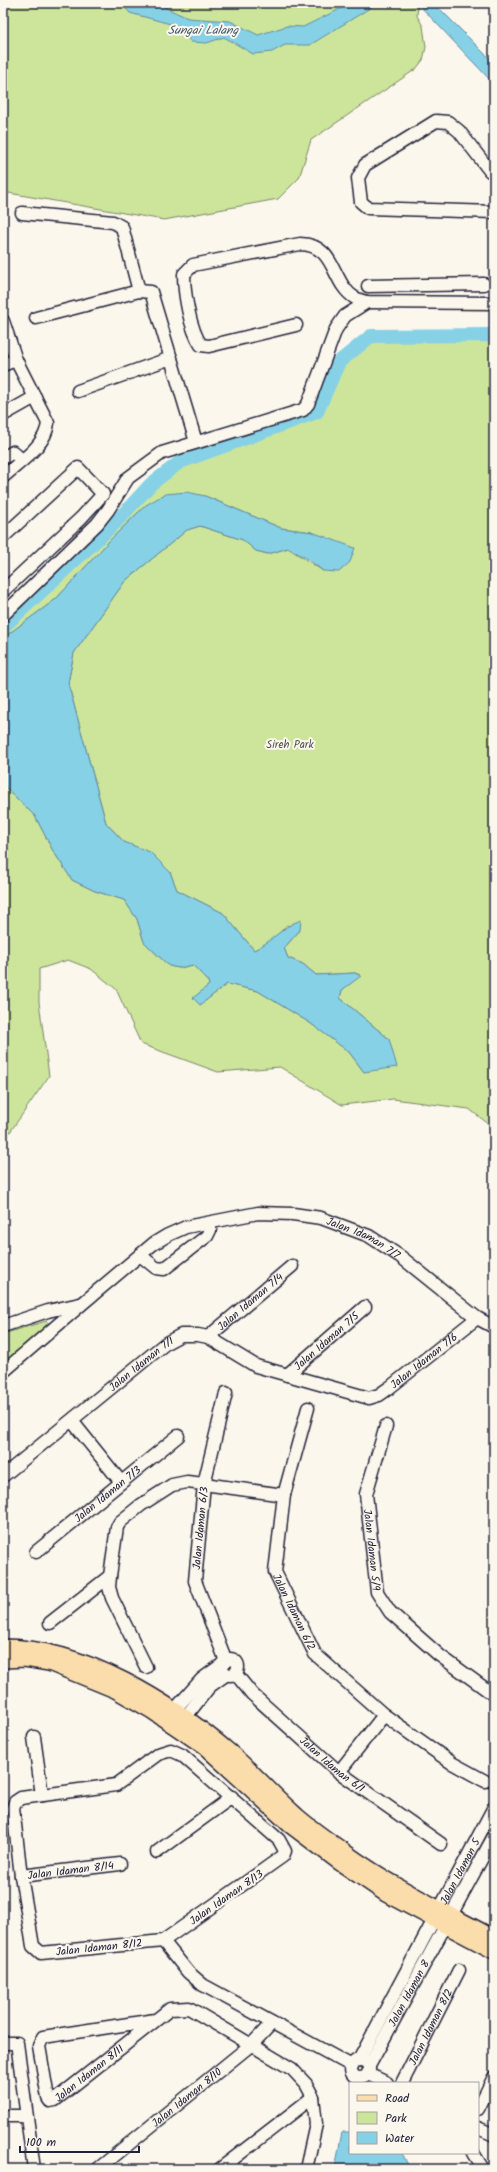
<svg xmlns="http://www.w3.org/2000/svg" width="497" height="2172" viewBox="0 0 497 2172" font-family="Kalam,sans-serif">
<rect width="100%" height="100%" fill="#fbf7ec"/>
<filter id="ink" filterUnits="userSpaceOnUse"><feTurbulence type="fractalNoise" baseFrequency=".025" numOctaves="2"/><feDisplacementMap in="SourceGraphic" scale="8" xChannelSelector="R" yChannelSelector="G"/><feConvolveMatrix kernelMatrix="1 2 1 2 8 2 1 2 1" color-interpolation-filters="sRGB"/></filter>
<g filter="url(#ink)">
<g fill="#cde59a" stroke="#78846a">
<polygon points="3,3 418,3 417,16 423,26 426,47 423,60 416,69 311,140 299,178 278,199 164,220 3,192"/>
<polygon points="491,335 494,338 494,1128 469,1109 393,1099 342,1105 280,1067 218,1072 141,1044 116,989 91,969 68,960 39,969 39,1002 49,1076 3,1142 3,785 35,816 52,849 72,880 95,891 124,900 137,919 144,942 169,966 179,968 193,965 208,981 209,985 194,998 200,1005 227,984 258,991 310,1023 349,1052 364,1072 389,1039 340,998 342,990 360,975 355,973 316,975 303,964 288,958 284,948 300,930 287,925 269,943 254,950 223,913 177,890 170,872 150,853 124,842 106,823 68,683 74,653 125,581 187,530 200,526 243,540 256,551 268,554 288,548 323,571 312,532 281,528 205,496 146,505 111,539 56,599 3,638 3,627 116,522 151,484 180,462 317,412 339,362 371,336"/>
<polygon points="46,1321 50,1324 3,1366 3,1334"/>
</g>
<g fill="#87d1e7" stroke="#5f8ba2">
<polygon points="121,3 163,3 166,8 188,18 230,21 258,35 287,26 303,27 352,3 378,3 310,45 285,45 272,52 253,54 224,37 207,43 191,42 178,26 130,13"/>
<polygon points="384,3 434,3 494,63 494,84 420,6"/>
<path d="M187 492 205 496 281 528 312 532 355 548 350 562 339 572 323 571 308 559 288 548 268 554 256 551 243 540 200 526 187 530 125 581 74 653 68 683 106 823 124 842 150 852 170 872 177 890 223 913 254 950C272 942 281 927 301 920L300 930 284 948 288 958 303 964 316 975 355 973 361 976 342 990 340 998 389 1039 397 1067 364 1072 349 1052 310 1023 258 991 227 984 200 1005 193 998 209 985 208 981 193 965 179 968 169 966 144 942 137 919 124 900 95 891 72 880 52 849 35 816 3 785V638L56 599 111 539 146 505 165 494Z"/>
<polygon points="342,2132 350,2132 350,2153 402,2153 410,2169 335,2169"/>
</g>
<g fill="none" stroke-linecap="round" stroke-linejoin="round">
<polyline stroke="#87d1e7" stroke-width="14" points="3,627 116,522 151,484 180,462 317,412 339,362 371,336 491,335 494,338"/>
<g stroke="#22223b" stroke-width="15">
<g id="minor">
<polyline points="490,171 459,131 448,122 436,121 365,165 358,178 361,202 368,208 494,212"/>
<polyline points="22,213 113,222 122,227 139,291"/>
<polyline points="368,286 484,284"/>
<polyline points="36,318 139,291 151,292 196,442"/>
<path d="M3 321 16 360 48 423C46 446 19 462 3 477"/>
<path d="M296 325 209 346 201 345C190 329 184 294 184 274L193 265 300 244C337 245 330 282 355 298 359 300 363 301 367 302L494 303"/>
<polyline points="3,365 16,360"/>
<polyline points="78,391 171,358"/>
<polyline points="3,415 35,397"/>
<polyline points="3,458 13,452 22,460"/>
<polyline points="3,537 78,468 103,494 81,518 3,591"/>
<polyline points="3,615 97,524 108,510 128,478 162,453 303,410 308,404 336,329 345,316 367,302"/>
<polyline points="140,1255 156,1268 164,1269 207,1236 210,1230 210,1223"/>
<polyline points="3,1326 48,1311 80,1304"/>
<path id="s1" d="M208 1337 292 1266"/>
<path id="s2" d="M3 1372 83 1303 153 1244 168 1235 186 1227 258 1213 293 1214 321 1218 369 1236 401 1257 477 1318 494 1327"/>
<path id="s3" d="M287 1375 365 1307"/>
<path id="s4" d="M308 1408 284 1495 275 1572 315 1654 384 1715 452 1763 485 1781"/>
<polyline points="72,1421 121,1482"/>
<path id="s5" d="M386 1426 366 1494 377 1592 390 1612 439 1655 494 1695"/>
<path id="s6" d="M3 1476 166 1343 181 1335H198L208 1337 256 1366 369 1398 379 1395 389 1388 477 1318"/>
<path id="s7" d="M36 1552 178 1436"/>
<polyline points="50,1623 110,1576"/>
<circle cx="230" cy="1667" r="8"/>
<path id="s8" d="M226 1661 195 1581 204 1484 226 1393"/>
<polyline points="146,1667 112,1598 109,1587 110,1576 117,1527 120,1522 141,1505 172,1485 187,1482 204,1484 284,1495"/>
<path id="s9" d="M235 1673 252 1694 339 1772 441 1844"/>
<polyline points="169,1716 202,1679 224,1663"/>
<polyline points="180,1724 209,1687 227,1674"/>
<polyline points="34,1737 42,1795"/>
<polygon points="171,1750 182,1755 279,1840 285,1851 283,1856 163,1941 41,1953 33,1946 21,1876 13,1808 15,1802 21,1798 116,1785 158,1754"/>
<polyline points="339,1772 384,1715"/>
<polyline points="157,1852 232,1797"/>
<path id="s10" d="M21 1876 120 1864"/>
<polyline points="163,1941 188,1972 203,1985 352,2066"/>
<path id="s11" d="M155 2020 43 2037 39 2046 48 2098 50 2101 55 2100 170 2009 189 2008 292 2069 306 2084 313 2097 316 2124 306 2169"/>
<polyline points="3,2043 17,2043 34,2169"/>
<circle cx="360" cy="2069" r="9"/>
<path id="s12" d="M359 2060 494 1807"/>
<path id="s13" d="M369 2066 494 1836"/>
<polyline points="368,2074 387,2083"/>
<path id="s14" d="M402 2083 459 1970"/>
<polyline points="478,2109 494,2077"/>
<polyline points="3,2116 26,2116"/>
<polyline points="478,2128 494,2135"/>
<polyline points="473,2153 483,2169"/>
<path id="s15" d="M98 2169 252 2044 272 2023"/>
<polyline points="220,2169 313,2097"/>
</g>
</g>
<g stroke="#22223b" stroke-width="18">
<g id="major">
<path d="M3 1647C84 1647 171 1702 231 1753 254 1773 275 1796 297 1816 312 1829 329 1841 345 1852 392 1886 444 1911 494 1938"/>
<polyline points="3,1660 25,1659 49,1663 115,1690 152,1711 205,1747 290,1825 339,1862 386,1894 494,1951"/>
</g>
</g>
<use href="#minor" stroke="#fbf7ec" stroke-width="12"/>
<use href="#major" stroke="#faddab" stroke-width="15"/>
</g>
</g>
<g text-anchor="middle" stroke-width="4" stroke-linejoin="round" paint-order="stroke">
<g font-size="11" fill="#4d5353" stroke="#fbf7ec">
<text x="290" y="748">Sireh Park</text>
</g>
<g font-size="11" fill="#22223b" stroke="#fbf7ec">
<text dy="4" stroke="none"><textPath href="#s2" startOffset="418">Jalan Idaman 7/7</textPath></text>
<text dy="4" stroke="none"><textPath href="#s1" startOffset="55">Jalan Idaman 7/4</textPath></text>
<text dy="4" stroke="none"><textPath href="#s3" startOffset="52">Jalan Idaman 7/5</textPath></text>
<text dy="4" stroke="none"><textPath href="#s6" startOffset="495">Jalan Idaman 7/6</textPath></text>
<text dy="4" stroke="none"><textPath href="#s6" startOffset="178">Jalan Idaman 7/1</textPath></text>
<text dy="4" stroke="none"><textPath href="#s7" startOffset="92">Jalan Idaman 7/3</textPath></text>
<text dy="4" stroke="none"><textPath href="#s8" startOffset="139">Jalan Idaman 6/3</textPath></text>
<text dy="4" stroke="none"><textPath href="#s5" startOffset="127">Jalan Idaman 5/9</textPath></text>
<text dy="4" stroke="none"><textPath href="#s4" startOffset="212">Jalan Idaman 6/2</textPath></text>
<text dy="4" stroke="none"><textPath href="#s9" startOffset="134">Jalan Idaman 6/1</textPath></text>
<text dy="4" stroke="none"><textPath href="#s10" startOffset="50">Jalan Idaman 8/14</textPath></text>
<text dy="4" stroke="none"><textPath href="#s12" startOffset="214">Jalan Idaman 5</textPath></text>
<text transform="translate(226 1897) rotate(-35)" y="4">Jalan Idaman 8/13</text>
<text transform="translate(99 1947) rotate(-6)" y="4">Jalan Idaman 8/12</text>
<text dy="4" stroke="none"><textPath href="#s13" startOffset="83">Jalan Idaman 8</textPath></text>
<text dy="4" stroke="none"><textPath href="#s14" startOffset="63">Jalan Idaman 8/2</textPath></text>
<text dy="4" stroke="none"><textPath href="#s11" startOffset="228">Jalan Idaman 8/11</textPath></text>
<text dy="4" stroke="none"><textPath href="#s15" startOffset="114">Jalan Idaman 8/10</textPath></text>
</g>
<g font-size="12" font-style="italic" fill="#40576f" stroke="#fbf7ec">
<text x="203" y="34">Sungai Lalang</text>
</g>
</g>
<rect width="497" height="2172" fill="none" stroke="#fbf7ec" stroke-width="16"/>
<rect x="8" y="8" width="481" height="2156" fill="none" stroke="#22223b" stroke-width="1.5" filter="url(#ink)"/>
<rect x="349" y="2082" width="130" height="72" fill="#fbf7ec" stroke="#a4a2a5"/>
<rect x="357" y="2095" width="20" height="6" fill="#faddab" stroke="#a4a2a5"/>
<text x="385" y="2102" font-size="12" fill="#22223b">Road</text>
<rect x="357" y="2112" width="20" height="12" fill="#cde59a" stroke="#a4a2a5"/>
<text x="385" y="2122" font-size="12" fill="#22223b">Park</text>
<rect x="357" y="2132" width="20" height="12" fill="#87d1e7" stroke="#a4a2a5"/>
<text x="385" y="2142" font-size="12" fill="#22223b">Water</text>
<path d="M20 2146v6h119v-6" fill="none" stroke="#22223b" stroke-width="2"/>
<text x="26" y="2146" font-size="12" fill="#22223b" stroke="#fbf7ec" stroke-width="3" paint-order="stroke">100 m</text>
</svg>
